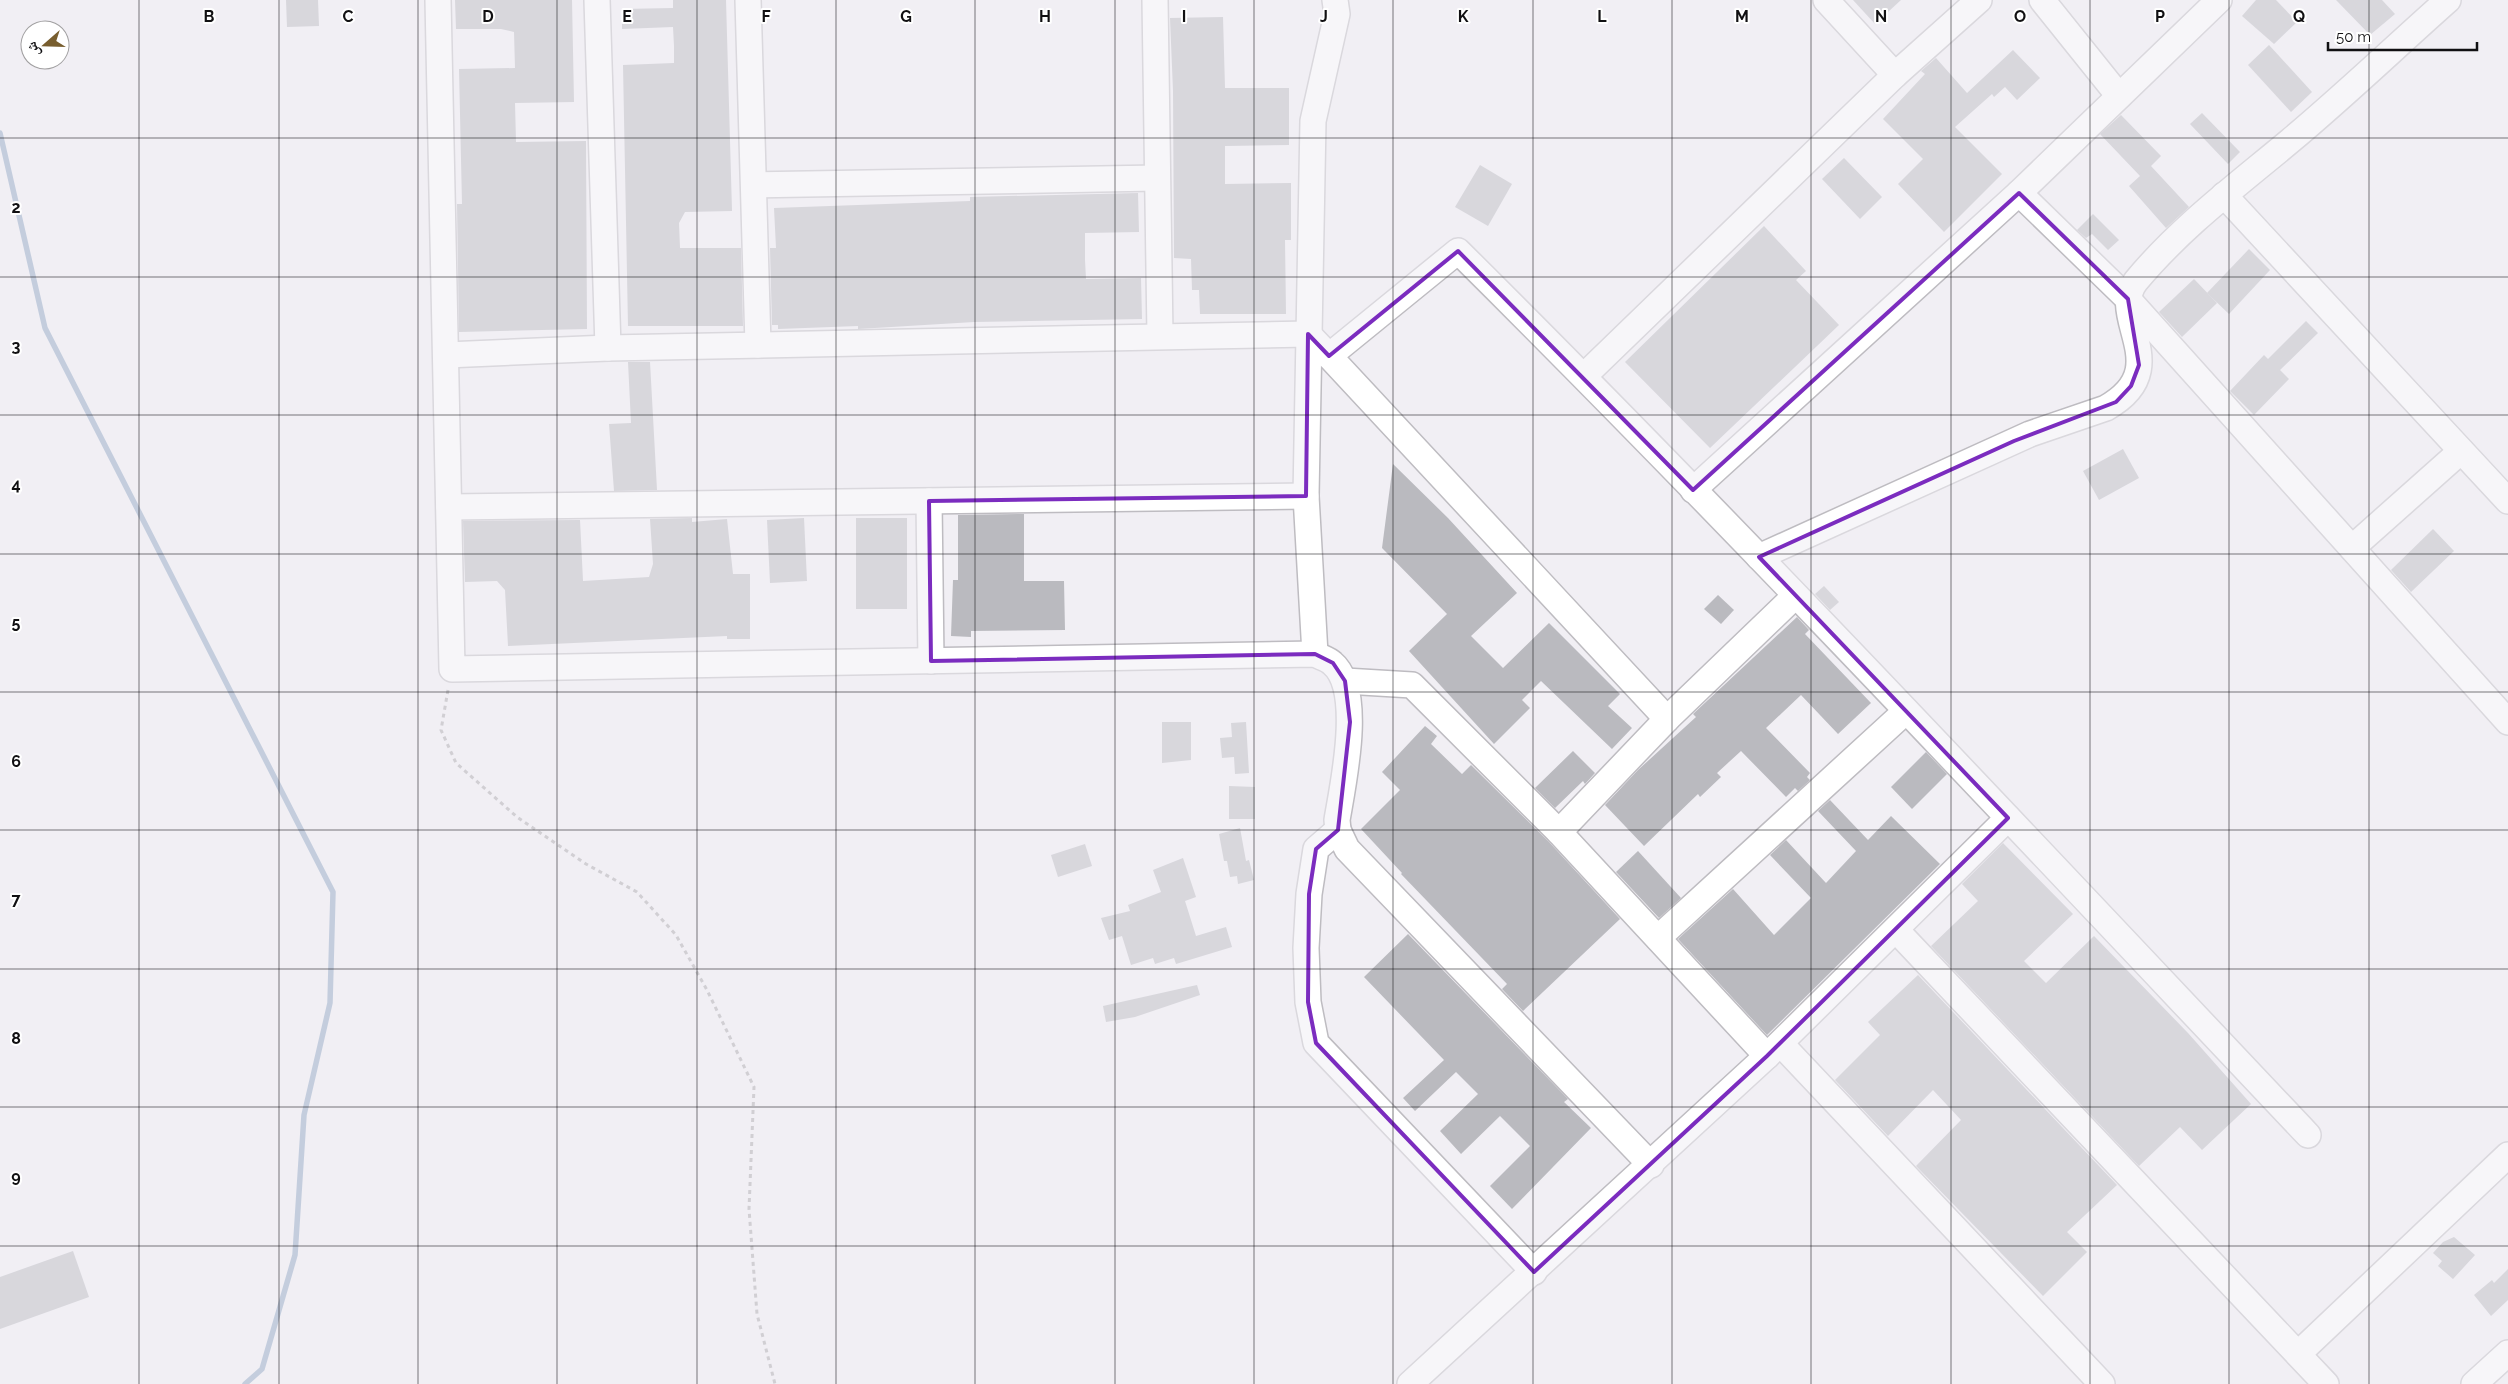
<svg xmlns="http://www.w3.org/2000/svg" width="2508" height="1384" viewBox="0 0 2508 1384" font-family="Raleway,'Noto Naskh Arabic',sans-serif">
<rect width="100%" height="100%" fill="#f1eff4"/>
<g fill="none" stroke-linecap="round" stroke-linejoin="round">
<polyline stroke="#8ea5c2" stroke-width="5.5" points="0,133 45,328 333,892 330,1003 304,1115 295,1255 262,1369 245,1384"/>
</g>
<g fill="#bababf">
<polygon points="286,0 318,0 319,26 287,27"/>
<polygon points="455,0 572,0 574,102 515,103 516,142 586,141 587,329 459,332 457,204 462,204 459,69 515,68 514,32 501,29 456,29"/>
<polygon points="673,0 726,0 732,211 685,212 679,223 680,248 741,248 743,326 628,326 623,65 674,63 674,46 673,27 622,29 622,9 673,8"/>
<polygon points="1853,0 1901,0 1875,24"/>
<polygon points="2256,0 2276,0 2297,22 2274,44 2242,16"/>
<polygon points="2336,0 2382,0 2395,14 2370,35"/>
<polygon points="1223,17 1225,88 1289,88 1289,145 1225,146 1225,184 1291,183 1291,240 1285,240 1286,314 1200,314 1199,290 1192,290 1191,259 1174,258 1173,91 1170,18"/>
<polygon points="2269,45 2312,92 2291,112 2248,65"/>
<polygon points="2013,50 2040,78 2017,100 2005,87 1994,97 1992,94 1955,127 2002,174 1944,232 1898,184 1923,159 1883,119 1925,74 1921,71 1936,58 1967,93"/>
<polygon points="2202,113 2240,152 2228,164 2190,124"/>
<polygon points="2121,115 2161,156 2151,166 2189,207 2166,228 2129,186 2140,176 2100,134"/>
<polygon points="1844,158 1882,197 1860,219 1822,179"/>
<polygon points="1480,165 1512,184 1488,226 1455,207"/>
<polygon points="1138,193 1139,232 1085,233 1085,260 1086,279 1141,278 1142,319 974,322 858,329 858,326 778,329 778,325 772,325 770,248 776,248 774,208 970,201 970,197"/>
<polygon points="2093,214 2119,240 2108,250 2092,234 2086,238 2077,230"/>
<polygon points="1764,226 1806,271 1796,280 1839,325 1710,448 1625,362"/>
<polygon points="2249,249 2270,270 2229,314 2207,293"/>
<polygon points="2194,279 2217,303 2182,337 2159,312"/>
<polygon points="2306,321 2318,333 2280,370 2289,379 2254,415 2230,391 2264,355 2268,359"/>
<polygon points="628,362 650,362 657,490 614,491 609,424 631,423"/>
<polygon points="2123,449 2139,478 2099,500 2083,471"/>
<polygon points="1393,464 1448,518 1517,593 1471,636 1503,668 1549,623 1620,694 1608,706 1632,728 1612,749 1541,681 1522,700 1530,708 1494,744 1409,651 1447,614 1382,548"/>
<polygon points="1024,514 1024,581 1064,581 1065,630 971,631 971,637 951,636 953,580 958,580 958,515"/>
<polygon points="692,518 692,522 727,519 733,574 750,574 750,639 727,639 727,636 508,646 505,590 497,581 465,582 463,521 580,520 583,581 649,577 653,564 650,519"/>
<polygon points="804,518 807,581 770,583 767,520"/>
<rect x="856" y="518" width="51" height="91"/>
<polygon points="2433,529 2454,551 2411,592 2391,570"/>
<polygon points="1824,586 1839,602 1830,610 1815,594"/>
<polygon points="1718,595 1734,610 1721,624 1704,609"/>
<polygon points="1797,617 1809,630 1805,634 1871,703 1838,734 1801,695 1766,728 1810,773 1807,777 1810,780 1798,791 1795,788 1786,797 1741,751 1717,773 1721,777 1700,797 1698,794 1644,846 1605,805 1638,770 1696,717 1693,714"/>
<polygon points="1162,722 1191,722 1191,760 1162,763"/>
<polygon points="1246,722 1249,773 1235,774 1234,757 1222,758 1220,738 1232,737 1231,723"/>
<polygon points="1425,726 1437,736 1431,744 1462,774 1471,765 1549,842 1620,919 1523,1011 1502,989 1507,984 1401,874 1402,873 1361,829 1400,790 1382,772"/>
<polygon points="1573,751 1595,773 1585,784 1583,781 1555,808 1535,788"/>
<polygon points="1926,752 1947,774 1912,809 1891,787"/>
<polygon points="1229,786 1255,787 1255,819 1229,819"/>
<polygon points="1830,800 1868,840 1891,816 1940,864 1767,1035 1678,939 1733,889 1774,935 1811,898 1770,855 1786,840 1826,883 1856,851 1818,811"/>
<polygon points="1240,828 1246,861 1249,860 1254,880 1238,884 1237,876 1230,877 1227,861 1224,861 1219,834"/>
<polygon points="2003,843 2073,914 2024,961 2046,983 2094,936 2188,1033 2251,1104 2202,1150 2180,1127 2139,1166 1931,946 1978,901 1962,884"/>
<polygon points="1085,844 1092,866 1058,877 1051,855"/>
<polygon points="1638,851 1681,898 1659,918 1616,872"/>
<polygon points="1183,858 1196,897 1185,901 1196,936 1226,927 1232,947 1176,964 1174,958 1155,964 1153,958 1131,965 1122,936 1109,940 1101,918 1130,911 1128,905 1161,892 1153,870"/>
<polygon points="1408,934 1568,1099 1564,1102 1591,1128 1512,1209 1490,1186 1530,1146 1500,1116 1461,1154 1440,1131 1478,1094 1456,1072 1415,1111 1403,1098 1444,1060 1364,977"/>
<polygon points="1918,975 2117,1185 2067,1232 2087,1252 2043,1296 1916,1166 1961,1120 1933,1090 1888,1136 1835,1080 1880,1035 1868,1022"/>
<polygon points="1197,985 1200,995 1135,1017 1106,1022 1103,1006"/>
<polygon points="2454,1237 2475,1255 2453,1279 2438,1266 2442,1261 2433,1253 2443,1242"/>
<polygon points="73,1251 89,1297 0,1329 0,1277"/>
<polygon points="2508,1269 2508,1300 2491,1316 2474,1295 2492,1280 2494,1283"/>
</g>
<g fill="none" stroke-linecap="round" stroke-linejoin="round">
<g stroke="#bebcc1" stroke-width="28">
<g id="minor">
<path d="M438 0 452 669 1315 654C1320 657 1328 659 1332 663 1364 689 1343 784 1337 820L1338 830 1347 849 1651 1165"/>
<polyline points="597,0 608,348"/>
<polyline points="748,0 758,345"/>
<polyline points="1155,0 1160,336"/>
<polyline points="1826,0 1895,75"/>
<polyline points="2042,0 2119,96"/>
<polyline points="754,185 1157,178"/>
<polyline points="2019,193 2128,299 2508,722"/>
<polyline points="2224,195 2508,501"/>
<path d="M446 355 608 348 1308 334 1329 356 1458 251C1748 539 2027 838 2308 1135"/>
<polyline points="1329,356 1667,719"/>
<polyline points="1584,376 1895,75 1979,0"/>
<polyline points="1693,490 2019,193 2219,0"/>
<polyline points="929,501 931,661"/>
<polyline points="449,507 1306,496"/>
<polyline points="2352,548 2461,451"/>
<path d="M1759 557 2030 434 2106 408C2177 368 2107 317 2136 281 2181 227 2236 186 2290 141 2344 96 2395 47 2448 0"/>
<polyline points="1315,654 1306,496 1313,121 1337,14 1335,0"/>
<polyline points="1345,681 1412,685 1559,832 1767,1056"/>
<polyline points="1338,830 1316,849 1309,894 1306,948 1308,1002 1316,1043 1534,1272"/>
<polyline points="1559,832 1667,719 1795,596"/>
<polyline points="1896,930 2326,1384"/>
<polyline points="1658,938 1906,711"/>
<polyline points="1781,1044 2102,1384"/>
<polyline points="2298,1354 2508,1155"/>
<polyline points="1410,1384 1767,1056 2008,818"/>
<polyline points="2474,1384 2508,1353"/>
</g>
</g>
<polyline stroke="#aaa8ac" stroke-width="3" stroke-dasharray="4 4" stroke-linecap="butt" points="448,690 441,730 456,763 517,817 586,864 637,892 676,935 707,990 754,1087 749,1209 757,1314 775,1384"/>
<use href="#minor" stroke="#fff" stroke-width="25"/>
</g>
<path d="M0 0H2508V1384H0ZM2019 193 2128 299 2139 365 2131 386 2116 402 2014 441 1759 557 2008 818 1767 1056 1534 1272 1316 1043 1308 1002 1309 894 1316 849 1338 830 1350 722 1345 681 1333 663 1315 654 931 661 929 501 1306 496 1308 334 1329 356 1458 251 1693 490Z" fill="#f1eff4" fill-opacity=".55" fill-rule="evenodd"/>
<path fill="none" stroke="#7b2cbf" stroke-width="4" stroke-linejoin="round" d="M2019 193 2128 299 2139 365 2131 386 2116 402 2014 441 1759 557 2008 818 1767 1056 1534 1272 1316 1043 1308 1002 1309 894 1316 849 1338 830 1350 722 1345 681 1333 663 1315 654 931 661 929 501 1306 496 1308 334 1329 356 1458 251 1693 490Z"/>
<path fill="none" stroke="#111012" stroke-width="1" stroke-opacity="0.55" d="M139 0V1384M279 0V1384M418 0V1384M557 0V1384M697 0V1384M836 0V1384M975 0V1384M1115 0V1384M1254 0V1384M1393 0V1384M1533 0V1384M1672 0V1384M1811 0V1384M1951 0V1384M2090 0V1384M2229 0V1384M2369 0V1384M0 138H2508M0 277H2508M0 415H2508M0 554H2508M0 692H2508M0 830H2508M0 969H2508M0 1107H2508M0 1246H2508"/>
<g font-size="16" text-anchor="middle" font-weight="bold" fill="#111012" stroke="#fff" stroke-width="4" stroke-linejoin="round" paint-order="stroke">
<text x="209" y="22">B</text>
<text x="348" y="22">C</text>
<text x="488" y="22">D</text>
<text x="627" y="22">E</text>
<text x="766" y="22">F</text>
<text x="906" y="22">G</text>
<text x="1045" y="22">H</text>
<text x="1184" y="22">I</text>
<text x="1324" y="22">J</text>
<text x="1463" y="22">K</text>
<text x="1602" y="22">L</text>
<text x="1742" y="22">M</text>
<text x="1881" y="22">N</text>
<text x="2020" y="22">O</text>
<text x="2160" y="22">P</text>
<text x="2299" y="22">Q</text>
<text x="16" y="213">2</text>
<text x="16" y="352">3</text>
<text x="16" y="490">4</text>
<text x="16" y="628">5</text>
<text x="16" y="767">6</text>
<text x="16" y="905">7</text>
<text x="16" y="1044">8</text>
<text x="16" y="1182">9</text>
</g>
<g transform="translate(45 45) rotate(250)"><circle r="24" fill="#ffffff" stroke="#a09fa0"/>
<path d="M0-4L9 19L0 12L-9 19Z" fill="#785e2f"/>
<text y="-8" font-size="14" font-weight="bold" text-anchor="middle" fill="#111012">ش</text>
</g>
<path d="M2328 42v8h149v-8" fill="none" stroke="#111012" stroke-width="2.5"/>
<text x="2336" y="42" font-size="15" fill="#111012" stroke="#ffffff" stroke-width="4" paint-order="stroke">50 m</text>
</svg>
